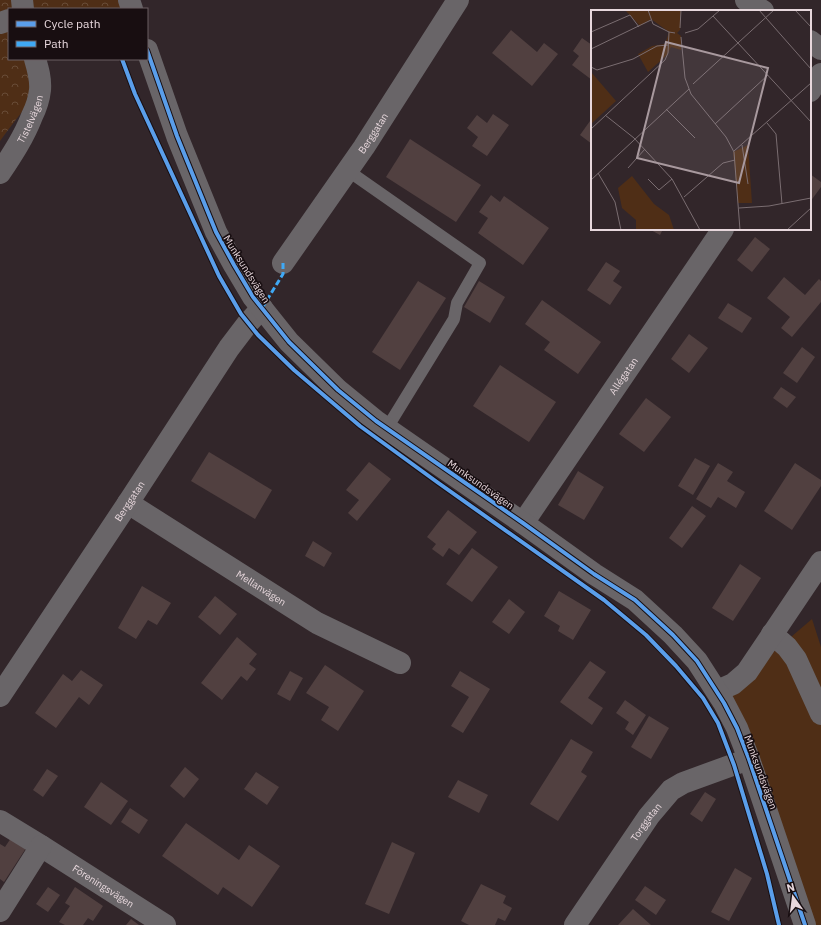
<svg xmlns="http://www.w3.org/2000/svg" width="821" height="925" viewBox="0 0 821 925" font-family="'IBM Plex Sans',sans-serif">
<defs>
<pattern id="forest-crowns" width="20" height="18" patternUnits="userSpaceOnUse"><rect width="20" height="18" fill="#4f2e16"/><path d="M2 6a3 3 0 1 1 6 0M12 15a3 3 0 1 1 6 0" fill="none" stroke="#684c37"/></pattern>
</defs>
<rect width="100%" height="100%" fill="#32262a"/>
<polygon fill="#4f2e16" points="812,619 821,647 821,925 798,925 717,700"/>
<polygon fill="url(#forest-crowns)" points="0,0 126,0 128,9 9,9 9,59 41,59 35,95 8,130 0,141"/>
<g fill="#514040">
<polygon points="511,30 537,52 544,43 558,54 532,86 492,53"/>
<polygon points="582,38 592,45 592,80 572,65 579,56 573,51"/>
<polygon points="493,114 509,125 487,156 472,146 478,137 467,128 477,115 487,123"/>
<polygon points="590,121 592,122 592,144 580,135"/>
<polygon points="410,139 481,185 456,222 386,177"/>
<polygon points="810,174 821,182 821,187 810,202"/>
<polygon points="491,195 500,202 504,196 549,228 523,265 478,233 488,218 479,212"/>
<polygon points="649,229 663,229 660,235"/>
<polygon points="755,237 770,249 752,272 737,260"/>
<polygon points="606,262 620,271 613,281 622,287 610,305 587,290"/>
<polygon points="784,277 805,295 819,279 821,281 821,302 792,337 781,328 790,317 767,298"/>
<polygon points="418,281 446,298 400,370 372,352"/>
<polygon points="479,281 505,297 490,323 464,307"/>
<polygon points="542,300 601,342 578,374 544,350 550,342 525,324"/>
<polygon points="728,303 752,318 742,333 718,318"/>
<polygon points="689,334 708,348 689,373 671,359"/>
<polygon points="802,347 815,357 797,383 783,373"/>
<polygon points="500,365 556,402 529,442 473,406"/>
<polygon points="781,387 796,397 787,408 773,398"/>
<polygon points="646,398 671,417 644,452 619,434"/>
<polygon points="209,452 272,490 255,519 191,481"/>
<polygon points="695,458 710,466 693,495 678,486"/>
<polygon points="369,462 391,479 357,521 348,513 359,500 346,490"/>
<polygon points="718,463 733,472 727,481 745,492 736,508 718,497 711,508 696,499"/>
<polygon points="795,463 821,480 821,486 792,530 764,511"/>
<polygon points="578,471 604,487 584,520 558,505"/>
<polygon points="692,506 706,516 682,548 669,538"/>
<polygon points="448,510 477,532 459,555 449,548 443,557 432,549 436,544 427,537"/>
<polygon points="313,541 332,553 324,567 305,556"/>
<polygon points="472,548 498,567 472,602 446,584"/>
<polygon points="740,564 761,578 733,621 712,608"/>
<polygon points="142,586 171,603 157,625 148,620 136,639 118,628"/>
<polygon points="559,591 591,610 573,640 558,631 560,626 544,616"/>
<polygon points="215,596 237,614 220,635 198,617"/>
<polygon points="509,599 525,612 509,634 492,622"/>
<polygon points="237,637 257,654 249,664 256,669 247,681 241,676 222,700 201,683"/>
<polygon points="590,661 606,672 588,698 603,708 592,725 560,702"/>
<polygon points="325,665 364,691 338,731 321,720 329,707 306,693"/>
<polygon points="81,670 103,685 89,705 79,697 56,728 35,713 63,674 72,681"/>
<polygon points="290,671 303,678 290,701 277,694"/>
<polygon points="460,671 490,689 463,733 451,726 469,697 451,686"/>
<polygon points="625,700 646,715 633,735 625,729 629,722 616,713"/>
<polygon points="649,716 669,728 651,759 631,747"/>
<polygon points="571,739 593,752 581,772 587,776 558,821 530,804"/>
<polygon points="185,767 199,779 184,798 170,786"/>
<polygon points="47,769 58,776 43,797 33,790"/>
<polygon points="256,772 279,787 267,805 244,789"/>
<polygon points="458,780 488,795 479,813 448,797"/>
<polygon points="101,782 128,801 111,825 84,807"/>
<polygon points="705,792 716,799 702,822 690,814"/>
<polygon points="130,808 148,820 139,834 121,822"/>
<polygon points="186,823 239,860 249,845 280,866 252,907 223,887 218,895 162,856"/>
<polygon points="13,835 28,845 4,882 0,879 0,844 5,847"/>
<polygon points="392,842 415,853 389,914 365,904"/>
<polygon points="735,868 752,878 729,921 711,912"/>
<polygon points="481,884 506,896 503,903 512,908 505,921 498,918 495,925 469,925 461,921"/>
<polygon points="645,886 666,900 656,915 635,900"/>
<polygon points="48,887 60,895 48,912 36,904"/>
<polygon points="75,887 103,906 93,921 88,918 83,925 65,925 59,922 70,906 65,903"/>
<polygon points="633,909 651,925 618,925"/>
<polygon points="131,919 139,925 126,925"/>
</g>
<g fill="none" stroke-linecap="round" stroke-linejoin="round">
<polyline stroke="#696568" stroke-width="12" points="347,170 480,263 457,303 454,319 387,428"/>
<g stroke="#696568" stroke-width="22">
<polyline points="22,0 23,9"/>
<polyline points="746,0 763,11"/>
<polyline points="0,23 9,20"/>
<polyline points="810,41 821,49"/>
<polyline points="810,91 821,74"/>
<path id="s1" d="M0 173C12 155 24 137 32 116 36 108 39 99 40 90 41 79 38 69 35 59"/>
<path id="s2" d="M283 263 364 147 458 0"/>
<path id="s3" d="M128 503 317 623 400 663"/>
<path id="s4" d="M523 523 723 229"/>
<polyline points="772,634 787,647 796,659 821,714"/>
<polyline points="717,691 733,684 747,672 821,562"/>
<path id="s5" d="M0 696 128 503 229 348 248 323 262 308"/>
<path id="s6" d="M0 821 41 846 165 925"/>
<polyline points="0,911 41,846"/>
<path id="s7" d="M575 925 649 816 671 790 683 783 749 759"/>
</g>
<g stroke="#696568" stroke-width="22">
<polyline points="129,0 132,9"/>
<polyline points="147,50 177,136 216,232 234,265 253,297 289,342 338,390 376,421 523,523 594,574 635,600 673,635 697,661 724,703 737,728 749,759 805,925"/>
</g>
<polyline stroke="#3fa9f5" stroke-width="3" stroke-dasharray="6 3" stroke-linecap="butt" points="262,308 283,274 283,263"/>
<g stroke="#180e11" stroke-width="6">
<g id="cycleway">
<polyline points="147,50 177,136 216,232 234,265 253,297 289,342 338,390 376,421 523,523 594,574 635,600 673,635 697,661 724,703 737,728 749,759 805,925"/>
<polyline points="122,59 135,94 219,276 241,314 258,335 294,370 360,426 437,482 604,600 646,635 676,666 703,698 718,723 734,765 767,874 779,925"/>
</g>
</g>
<use href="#cycleway" stroke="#5a9eea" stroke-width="4"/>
</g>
<g text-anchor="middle" stroke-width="3.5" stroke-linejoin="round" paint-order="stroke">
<g font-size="10" fill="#e7d7dc" stroke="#180e11">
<text dy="4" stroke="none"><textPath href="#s1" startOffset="62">Tistelvägen</textPath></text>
<text dy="4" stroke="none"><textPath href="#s2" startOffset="158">Berggatan</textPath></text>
<text transform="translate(247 269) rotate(58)" y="4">Munksundsvägen</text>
<text dy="4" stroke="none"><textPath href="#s4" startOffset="178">Allégatan</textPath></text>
<text transform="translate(481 484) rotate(35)" y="4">Munksundsvägen</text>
<text dy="4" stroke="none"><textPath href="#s5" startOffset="234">Berggatan</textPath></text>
<text dy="4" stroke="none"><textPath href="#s3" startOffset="158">Mellanvägen</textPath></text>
<text transform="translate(761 772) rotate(70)" y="4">Munksundsvägen</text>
<text dy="4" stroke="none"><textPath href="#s7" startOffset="125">Torggatan</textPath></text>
<text dy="4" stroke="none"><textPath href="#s6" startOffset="122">Föreningsvägen</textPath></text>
</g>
</g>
<g transform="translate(591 10)">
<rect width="220" height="220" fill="#32262a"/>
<path d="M157 135 161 193H147L142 142Z" fill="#4f2e16"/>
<path d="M34 0H90L89 20 86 23 90 26V40L80 37 76 45 57 62 47 44 61 36 74 34 78 22 60 9 49 16ZM0 62 25 91 0 114ZM41 166 63 194 78 205 83 220H45V210L31 198 27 178Z" fill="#4f2e16"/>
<path fill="none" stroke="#7a6d71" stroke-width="1" d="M57 0 62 14 78 22M168 0 220 59M204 0 220 17M122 6 220 112M89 18 90 0M0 22 39 5 48 17M94 23 107 19 129 0M90 27 94 68 100 84 135 127 143 142 149 220M0 39 60 10M0 57 6 60 42 49 66 36 77 35M102 74 183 0M75 99 104 128M14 105 43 128 81 169 109 220M176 113 185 124 191 194M124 114 177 65M0 119 74 50 77 43 78 22 84 23M151 135 157 174M143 141 220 73M37 158 54 139M7 163 24 192 30 220M57 169 68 180 81 169M0 170 98 79M93 187 132 153 144 150M148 198 178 196 220 188M196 220 220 198"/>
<path fill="#a8999e" fill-opacity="0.15" stroke="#a8999e" stroke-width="2" d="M75 32 177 58 148 173 46 148Z"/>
<rect width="220" height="220" fill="none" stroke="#e7d7dc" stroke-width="2"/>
</g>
<rect x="8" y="8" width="140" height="52" fill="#180e11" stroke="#6b5e62"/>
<rect x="16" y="21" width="20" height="6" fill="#5a9eea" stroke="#6b5e62"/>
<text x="44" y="28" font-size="12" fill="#e7d7dc">Cycle path</text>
<rect x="16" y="41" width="20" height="6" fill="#3fa9f5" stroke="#6b5e62"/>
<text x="44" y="48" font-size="12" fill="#e7d7dc">Path</text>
<g transform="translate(793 897) rotate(346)" stroke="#180e11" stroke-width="3" paint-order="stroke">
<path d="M0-3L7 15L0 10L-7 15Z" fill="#e7d7dc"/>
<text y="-6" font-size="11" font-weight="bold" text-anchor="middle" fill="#e7d7dc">N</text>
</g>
</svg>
